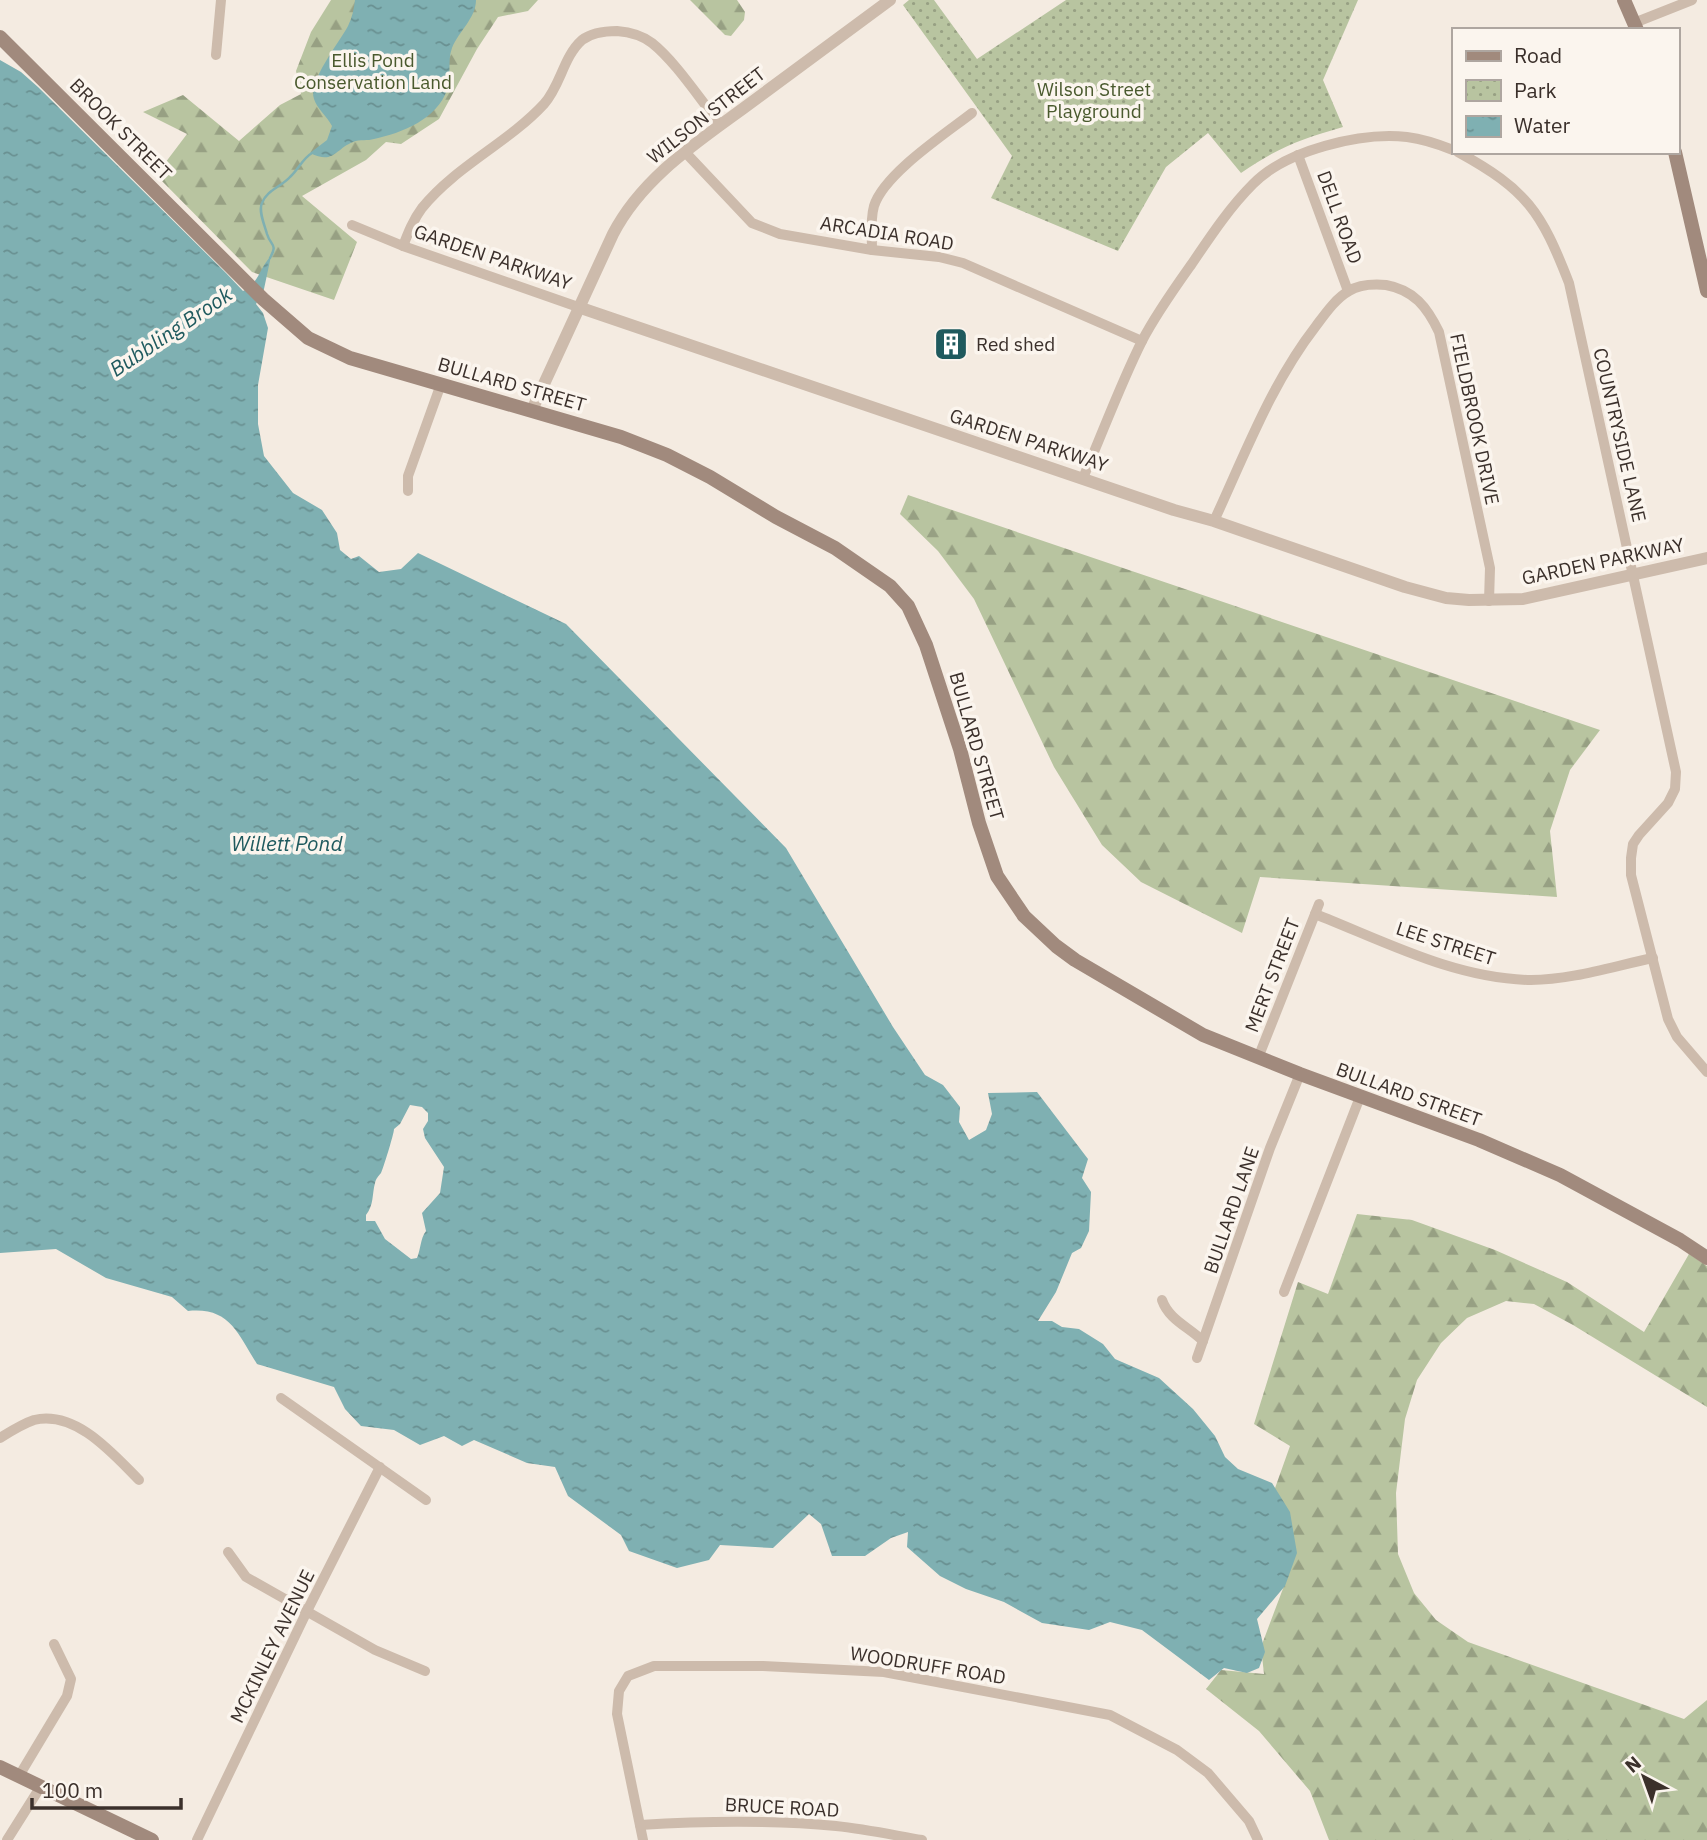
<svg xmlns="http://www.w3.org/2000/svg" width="1707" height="1840" viewBox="0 0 1707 1840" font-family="'IBM Plex Sans',sans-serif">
<defs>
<pattern id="forest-firs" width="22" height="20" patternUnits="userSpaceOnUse" patternTransform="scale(1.75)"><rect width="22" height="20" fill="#b8c4a0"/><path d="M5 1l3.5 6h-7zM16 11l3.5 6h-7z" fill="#97a083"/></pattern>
<pattern id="park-dots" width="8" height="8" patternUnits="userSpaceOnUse" patternTransform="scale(1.75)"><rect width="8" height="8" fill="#b8c4a0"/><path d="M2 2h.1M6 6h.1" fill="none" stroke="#97a083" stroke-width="1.8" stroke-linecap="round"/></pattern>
<pattern id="water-ripples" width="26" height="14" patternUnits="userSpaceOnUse" patternTransform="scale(1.75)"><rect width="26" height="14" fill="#7fb0b2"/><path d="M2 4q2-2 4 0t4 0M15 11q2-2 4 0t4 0" fill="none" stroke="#699091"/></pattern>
</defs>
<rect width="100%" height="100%" fill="#f4ebe1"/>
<g fill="url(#forest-firs)">
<polygon points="331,0 538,0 528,11 498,17 477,49 439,119 401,144 386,142 366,160 302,196 357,242 334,300 252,272 156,175 187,134 143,112 183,95 239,141 280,105 301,94 296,71 311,32"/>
<polygon points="690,0 737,0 745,12 744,20 731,36 725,35"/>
<polygon points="908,495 1600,730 1570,770 1550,831 1557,897 1260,877 1242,933 1141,882 1102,845 1054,767 974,599 938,551 900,514"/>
<polygon points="1357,1214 1412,1220 1495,1250 1567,1282 1644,1332 1689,1254 1707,1266 1707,1407 1573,1325 1534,1304 1506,1301 1467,1318 1441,1343 1417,1380 1405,1419 1396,1493 1398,1554 1414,1593 1436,1620 1468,1642 1684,1719 1707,1700 1707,1840 1329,1840 1310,1791 1259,1731 1206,1689 1221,1670 1264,1674 1261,1647 1287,1578 1274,1491 1290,1446 1254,1424 1298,1282 1328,1294"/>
</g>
<path fill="url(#park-dots)" d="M909 0H934L977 59 1066 0H1358L1323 80 1343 127C1301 139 1277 148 1241 173L1208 133 1166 167 1118 251 991 198 1012 156 903 5Z"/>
<g fill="url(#water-ripples)" fill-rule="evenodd">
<path d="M355 0H476C476 18 459 31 452 48 447 61 452 76 447 90 437 119 402 133 374 139 368 141 360 139 353 142 335 149 334 165 310 153L327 140 332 126C327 116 317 109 314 99 308 81 339 43 348 26 352 18 354 9 355 0Z"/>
<path d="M0 60 21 72 38 87 226 273 243 291C258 285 260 267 271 256L264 289 256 304 263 313 268 328 258 385V424L264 456 293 493 322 510 337 533 340 550 351 559 359 556 379 572 401 569 418 553 566 624 786 848 893 1027 925 1075 943 1085 960 1107 959 1122 969 1140 986 1130 992 1114 988 1093 1037 1092 1088 1159 1082 1178 1091 1192 1089 1231 1081 1248 1072 1253 1056 1292 1038 1321H1052L1062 1327 1079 1329 1103 1344 1115 1359 1159 1378 1193 1409 1215 1436 1225 1457 1238 1469 1272 1483 1290 1512 1297 1553 1285 1586 1257 1619 1265 1652 1259 1668 1247 1673 1224 1668 1209 1680 1142 1630 1110 1622 1089 1630 1042 1623 1004 1602 966 1589 940 1576 907 1547 908 1532 891 1538 865 1556H832L821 1524 809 1514 773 1548 720 1545 709 1560 677 1568 629 1551 621 1535 568 1496 555 1467 527 1463 474 1440 462 1446 444 1436 420 1445 394 1430 361 1426 345 1409 334 1387 257 1364C237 1333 230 1307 188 1311L172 1297 106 1278 56 1249 0 1253ZM410 1105 422 1107 428 1113V1121L423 1129 425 1138 444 1167 440 1193 422 1213 426 1231C420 1239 421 1249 417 1258L411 1259 385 1239 375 1221H366V1215C374 1205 372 1194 375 1183 376 1178 378 1177 381 1173 383 1169 394 1134 394 1129L400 1124Z"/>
</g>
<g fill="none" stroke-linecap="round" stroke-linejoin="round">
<path stroke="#7fb0b2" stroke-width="2.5" d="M270 258C278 243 271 247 267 234 265 226 258 211 262 203 267 190 281 187 290 177 299 169 302 159 312 153"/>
<g stroke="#cdbbac" stroke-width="10">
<polyline points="1634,23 1692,0"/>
<polyline points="216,55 221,0"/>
<polyline points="685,152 752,223 780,234 872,250 939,257 963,263 1142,341"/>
<path d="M1458 152C1527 190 1541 211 1569 283L1676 772 1675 789 1668 803 1639 835 1633 844 1631 858V875L1668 1019 1677 1037 1707 1072"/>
<polyline points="1298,155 1348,291"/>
<polyline points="352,225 403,246 581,308"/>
<path d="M403 246C408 233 413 220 422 208 456 166 508 143 544 104 561 85 563 57 582 40 591 33 606 31 617 31 629 32 643 36 652 43 676 62 701 101 721 125"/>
<path d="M872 250C872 236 870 220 874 206 884 174 945 134 972 113"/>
<path d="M1083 478C1103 432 1120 385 1142 341 1156 314 1174 289 1191 265 1210 237 1229 208 1253 184 1286 150 1361 132 1407 137 1423 139 1438 144 1453 150"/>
<polyline points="408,491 408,476 441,384"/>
<path d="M1214 521C1245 454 1271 384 1316 326 1325 314 1336 298 1349 291 1360 284 1374 284 1386 285 1414 290 1427 307 1439 332L1490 568 1489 601"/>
<path d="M1315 914C1384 941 1455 979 1531 980 1571 980 1614 966 1653 958"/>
<polyline points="1258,1058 1319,904"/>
<polyline points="1284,1292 1360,1097"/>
<path d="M1162 1300C1169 1320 1189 1327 1203 1341"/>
<polyline points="1197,1358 1270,1148 1300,1074"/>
<polyline points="281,1398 426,1500"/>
<path d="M0 1438C11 1431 22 1424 34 1420 76 1410 113 1454 139 1480"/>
<polyline points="228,1552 246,1577 375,1650 425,1671"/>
<polyline points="19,1776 67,1696 71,1679 54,1644"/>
<path d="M640 1825C705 1821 770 1820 836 1826 865 1829 893 1835 922 1840"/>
<polyline points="7,1840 41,1786"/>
<polyline points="197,1840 307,1611 380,1467"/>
<polyline points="643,1840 617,1714 619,1691 628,1676 654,1666 763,1666 884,1672 1110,1715 1177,1750 1208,1773 1249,1821 1258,1840"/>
</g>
<g stroke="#cdbbac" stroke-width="12">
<polyline points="581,308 1174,510 1214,521 1405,587 1446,598 1469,600 1523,599 1707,558"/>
<path d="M532 410 613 234C644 174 704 138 756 99 801 66 846 33 890 0"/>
</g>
<g stroke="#a18a7d" stroke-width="14">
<polyline points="1624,0 1637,30"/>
<polyline points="0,37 263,299 308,338 350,358 621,437 667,455 710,477 776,517 835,548 890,586 908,606 926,645 960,749 979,823 997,876 1024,916 1056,946 1075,960 1203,1035 1300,1074 1479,1140 1560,1175 1680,1240 1707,1258"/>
<polyline points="1675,152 1707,291"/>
<polyline points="0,1767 152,1840"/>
</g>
</g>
<defs>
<g id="building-square" transform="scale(1.75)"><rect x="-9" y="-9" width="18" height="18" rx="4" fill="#1f5a5e" stroke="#fbf5ee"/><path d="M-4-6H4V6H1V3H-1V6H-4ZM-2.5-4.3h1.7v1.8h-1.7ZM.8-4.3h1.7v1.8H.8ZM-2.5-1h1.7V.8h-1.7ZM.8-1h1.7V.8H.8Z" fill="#fff"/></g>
</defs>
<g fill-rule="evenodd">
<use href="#building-square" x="951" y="344"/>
</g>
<g text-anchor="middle" stroke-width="7" stroke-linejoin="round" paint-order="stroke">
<g font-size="19" fill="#4a5a2e" stroke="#fbf5ee">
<text x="373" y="67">Ellis Pond<tspan x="373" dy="22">Conservation Land</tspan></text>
<text x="1094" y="96">Wilson Street<tspan x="1094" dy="22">Playground</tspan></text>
</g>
<g font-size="19" fill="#3b302b" stroke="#fbf5ee">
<text transform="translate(706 115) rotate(-38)" y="7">WILSON STREET</text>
<text transform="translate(121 129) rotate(45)" y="7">BROOK STREET</text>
<text transform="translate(1340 217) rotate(70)" y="7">DELL ROAD</text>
<text transform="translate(887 233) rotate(9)" y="7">ARCADIA ROAD</text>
<text transform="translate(493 257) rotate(19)" y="7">GARDEN PARKWAY</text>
<text transform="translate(512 384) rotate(16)" y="7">BULLARD STREET</text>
<text transform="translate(1475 419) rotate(78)" y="7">FIELDBROOK DRIVE</text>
<text transform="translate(1620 435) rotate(77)" y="7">COUNTRYSIDE LANE</text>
<text transform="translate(1029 440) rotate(18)" y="7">GARDEN PARKWAY</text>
<text transform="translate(1603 561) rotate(-12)" y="7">GARDEN PARKWAY</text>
<text transform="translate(977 746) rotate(74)" y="7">BULLARD STREET</text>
<text transform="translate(1446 943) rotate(18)" y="7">LEE STREET</text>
<text transform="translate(1272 975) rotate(-69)" y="7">MERT STREET</text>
<text transform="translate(1409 1094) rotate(20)" y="7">BULLARD STREET</text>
<text transform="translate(1231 1210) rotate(-71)" y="7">BULLARD LANE</text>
<text transform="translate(272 1646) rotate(-64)" y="7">MCKINLEY AVENUE</text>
<text transform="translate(928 1665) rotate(9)" y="7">WOODRUFF ROAD</text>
<text transform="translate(782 1807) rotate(3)" y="7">BRUCE ROAD</text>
</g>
<g font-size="19" fill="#3b302b" stroke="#fbf5ee" text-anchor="start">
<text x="976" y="351">Red shed</text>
</g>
<g font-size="21" font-style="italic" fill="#1f5a5e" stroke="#fbf5ee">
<text transform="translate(171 332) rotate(-34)" y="7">Bubbling Brook</text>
<text x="287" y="851">Willett Pond</text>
</g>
</g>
<rect x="1452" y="28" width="228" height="126" fill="#fbf5ee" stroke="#aea6a0" stroke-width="2"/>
<rect x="1466" y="51" width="35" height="10" fill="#a18a7d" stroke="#aea6a0" stroke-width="2"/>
<text x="1514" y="63" font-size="21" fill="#3b302b">Road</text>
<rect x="1466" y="80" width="35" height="21" fill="url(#park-dots)" stroke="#aea6a0" stroke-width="2"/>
<text x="1514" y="98" font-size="21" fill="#3b302b">Park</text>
<rect x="1466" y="116" width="35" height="21" fill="url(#water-ripples)" stroke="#aea6a0" stroke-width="2"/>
<text x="1514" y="133" font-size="21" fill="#3b302b">Water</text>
<g transform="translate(1644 1777) rotate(319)" stroke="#fbf5ee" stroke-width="5" paint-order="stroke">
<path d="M0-5L12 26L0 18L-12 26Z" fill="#3b302b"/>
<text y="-10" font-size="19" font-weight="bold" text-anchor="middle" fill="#3b302b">N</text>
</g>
<path d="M32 1798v10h149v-10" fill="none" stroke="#3b302b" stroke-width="3.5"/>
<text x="42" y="1798" font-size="21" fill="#3b302b" stroke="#fbf5ee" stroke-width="5" paint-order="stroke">100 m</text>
</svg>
